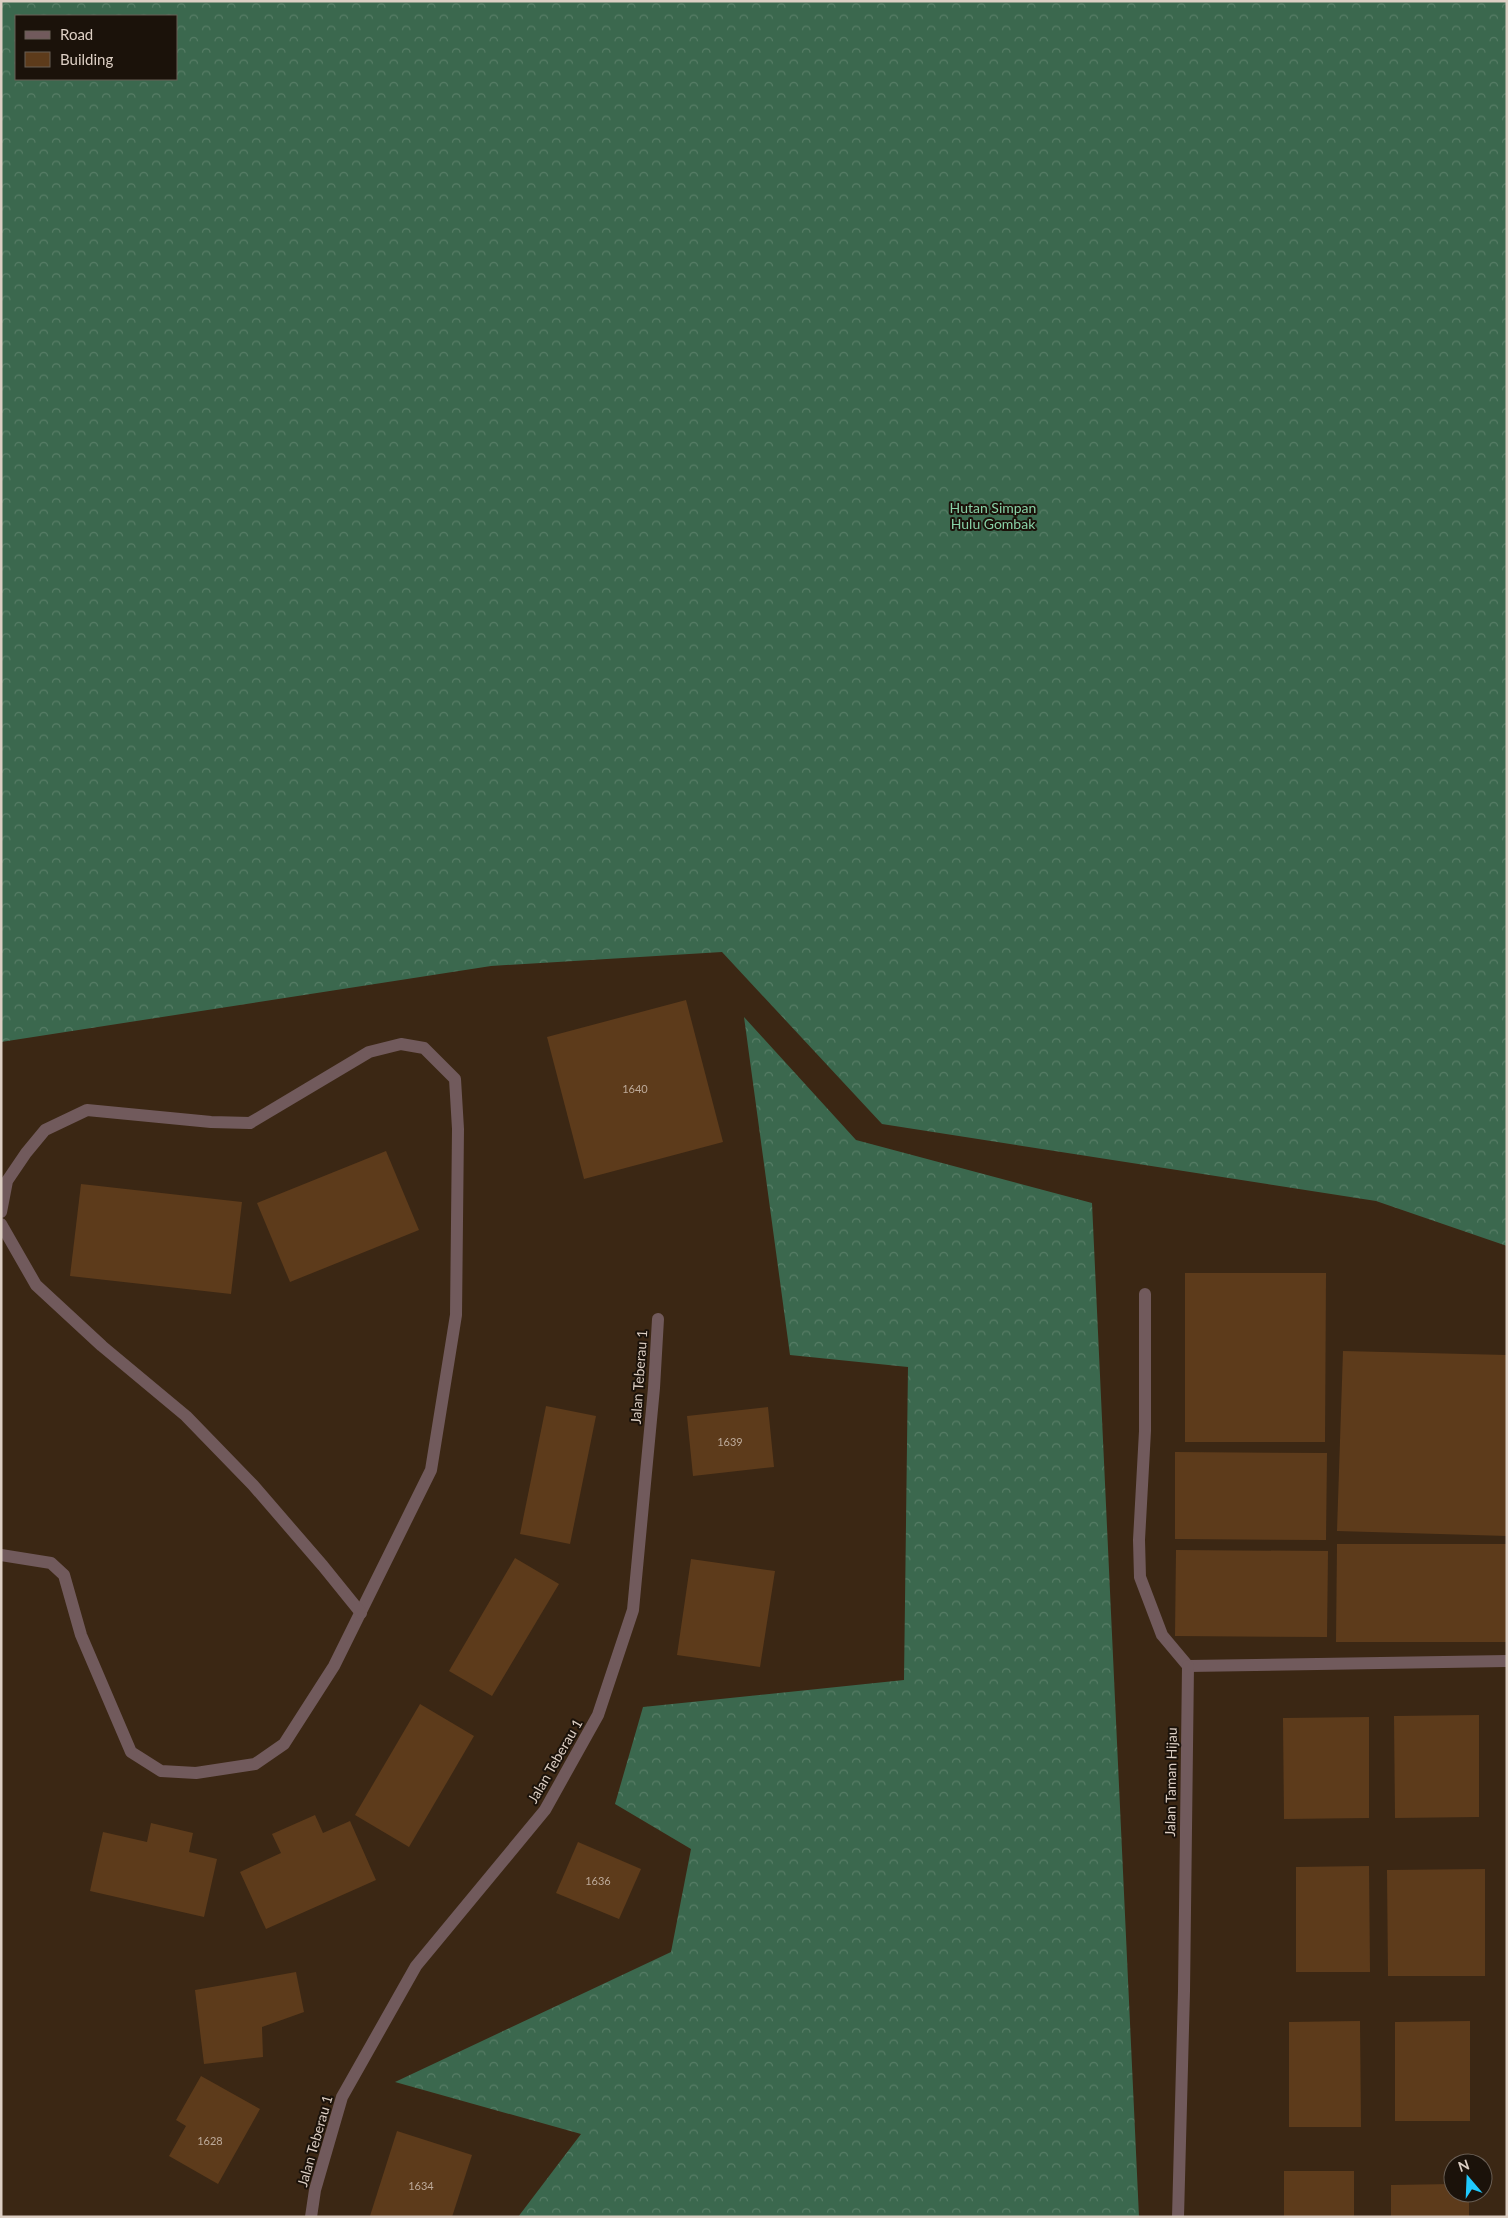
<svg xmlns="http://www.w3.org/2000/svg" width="1508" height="2218" font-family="Lato,sans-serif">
<defs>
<pattern id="forest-crowns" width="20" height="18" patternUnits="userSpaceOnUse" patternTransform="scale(1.25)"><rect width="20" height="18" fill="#3b684e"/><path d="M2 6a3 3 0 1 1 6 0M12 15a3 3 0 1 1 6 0" fill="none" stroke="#577d66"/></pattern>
</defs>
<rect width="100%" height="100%" fill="#3b2714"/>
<g fill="url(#forest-crowns)" fill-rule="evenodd">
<path d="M1 1H1507V1246L1376 1201 882 1124 722 952 491 966 1 1042ZM16 16H176V79H16Z"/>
<path d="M744 1017 856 1140 1092 1203 1139 2217H518L581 2134 395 2082 671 1952 691 1849 615 1804 643 1707 904 1680 908 1367 790 1355Z"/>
</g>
<g fill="#5d3b1b">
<path d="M686 1000 723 1142 584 1179 547 1037Z"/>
<path d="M386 1151 419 1230 290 1282 257 1203Z"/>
<path d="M81 1184 242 1202 231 1294 70 1276Z"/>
<path d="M1185 1273H1326L1325 1442H1185Z"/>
<path d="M1343 1351 1507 1355V1536L1337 1531Z"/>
<path d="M546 1406 596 1416 570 1544 520 1534Z"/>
<path d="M768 1407 774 1467 693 1476 687 1416Z"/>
<path d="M1175 1452 1327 1453 1326 1540 1175 1539Z"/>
<path d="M1337 1544H1507V1642H1336Z"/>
<path d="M1176 1550 1328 1551 1327 1637 1175 1636Z"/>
<path d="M515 1558 559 1584 492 1696 449 1671Z"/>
<path d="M691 1559 775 1571 760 1667 677 1655Z"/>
<path d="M420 1704 474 1736 409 1847 355 1815Z"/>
<path d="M1479 1715V1817L1395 1818 1394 1716Z"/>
<path d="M1369 1717V1818L1284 1819 1283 1718Z"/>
<path d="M315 1815 323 1833 350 1821 376 1880 266 1929 240 1872 281 1853 272 1834Z"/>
<path d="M151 1823 193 1833 189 1852 217 1859 204 1917 90 1891 103 1832 147 1842Z"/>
<path d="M578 1842 641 1869 619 1919 556 1893Z"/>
<path d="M1369 1866 1370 1972H1296V1867Z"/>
<path d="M1485 1869V1976H1388L1387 1870Z"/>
<path d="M296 1972 304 2012 262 2027 263 2057 204 2064 195 1990Z"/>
<path d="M1360 2021 1361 2127H1289V2022Z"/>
<path d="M1470 2021V2121H1395V2022Z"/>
<path d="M201 2076 260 2109 218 2184 169 2156 186 2126 176 2120Z"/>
<path d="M397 2131 472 2155 452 2217 370 2216Z"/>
<rect x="1284" y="2171" width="70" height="46"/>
<path d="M1453 2184V2193H1469V2217H1391V2185Z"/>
</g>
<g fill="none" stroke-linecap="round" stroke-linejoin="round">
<g stroke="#715a5c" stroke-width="12">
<path d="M1 1212 7 1181 26 1153 45 1130 87 1110 211 1122 250 1123 369 1052 401 1044 424 1048 455 1079 458 1129 456 1315 431 1470 334 1666 284 1744 255 1764 196 1773 161 1771 131 1752 81 1635 64 1575 51 1563 1 1555"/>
<path d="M1 1224 36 1285 102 1346 186 1416 253 1485 323 1566 361 1613"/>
<path d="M1145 1294V1431L1139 1540 1140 1577 1162 1635 1188 1666"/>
<path d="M1188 1666 1507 1661"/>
<path d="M311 2217 315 2190 342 2097 416 1966 545 1810 598 1715 633 1610 654 1388 658 1319"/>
<path d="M1178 2217 1184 1991 1188 1666"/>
</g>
</g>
<g text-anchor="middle" stroke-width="4" stroke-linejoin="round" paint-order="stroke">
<g font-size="11" fill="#bdaa9a">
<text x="635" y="1093">1640</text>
<text x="730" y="1446">1639</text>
<text x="598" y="1885">1636</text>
<text x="210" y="2145">1628</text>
<text x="421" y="2190">1634</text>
</g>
<g font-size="14" fill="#88d1a6" stroke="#1b120a">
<text x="993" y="513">Hutan Simpan<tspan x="993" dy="16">Hulu Gombak</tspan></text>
</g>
<g font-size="14" fill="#ddcfc4" stroke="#1b120a">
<text transform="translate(639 1377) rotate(-86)" y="5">Jalan Teberau 1</text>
<text transform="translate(555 1761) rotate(-60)" y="5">Jalan Teberau 1</text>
<text transform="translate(1171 1782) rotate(-89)" y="5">Jalan Taman Hijau</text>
<text transform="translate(315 2141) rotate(-74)" y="5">Jalan Teberau 1</text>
</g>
</g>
<rect width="1508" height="2218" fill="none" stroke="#ddcfc4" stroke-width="5"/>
<rect x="15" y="15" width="162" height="65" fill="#1b120a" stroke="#695e54"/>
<rect x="25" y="31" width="25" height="8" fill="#715a5c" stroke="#695e54"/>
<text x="60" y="40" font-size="15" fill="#ddcfc4">Road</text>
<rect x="25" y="52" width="25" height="15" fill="#5d3b1b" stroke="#695e54"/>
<text x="60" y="65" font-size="15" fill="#ddcfc4">Building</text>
<g transform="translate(1468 2178) rotate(341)"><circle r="24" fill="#1b120a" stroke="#695e54"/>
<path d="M0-4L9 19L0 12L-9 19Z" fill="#1fc9fd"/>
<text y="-8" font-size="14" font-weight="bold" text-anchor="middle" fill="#ddcfc4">N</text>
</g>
</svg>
